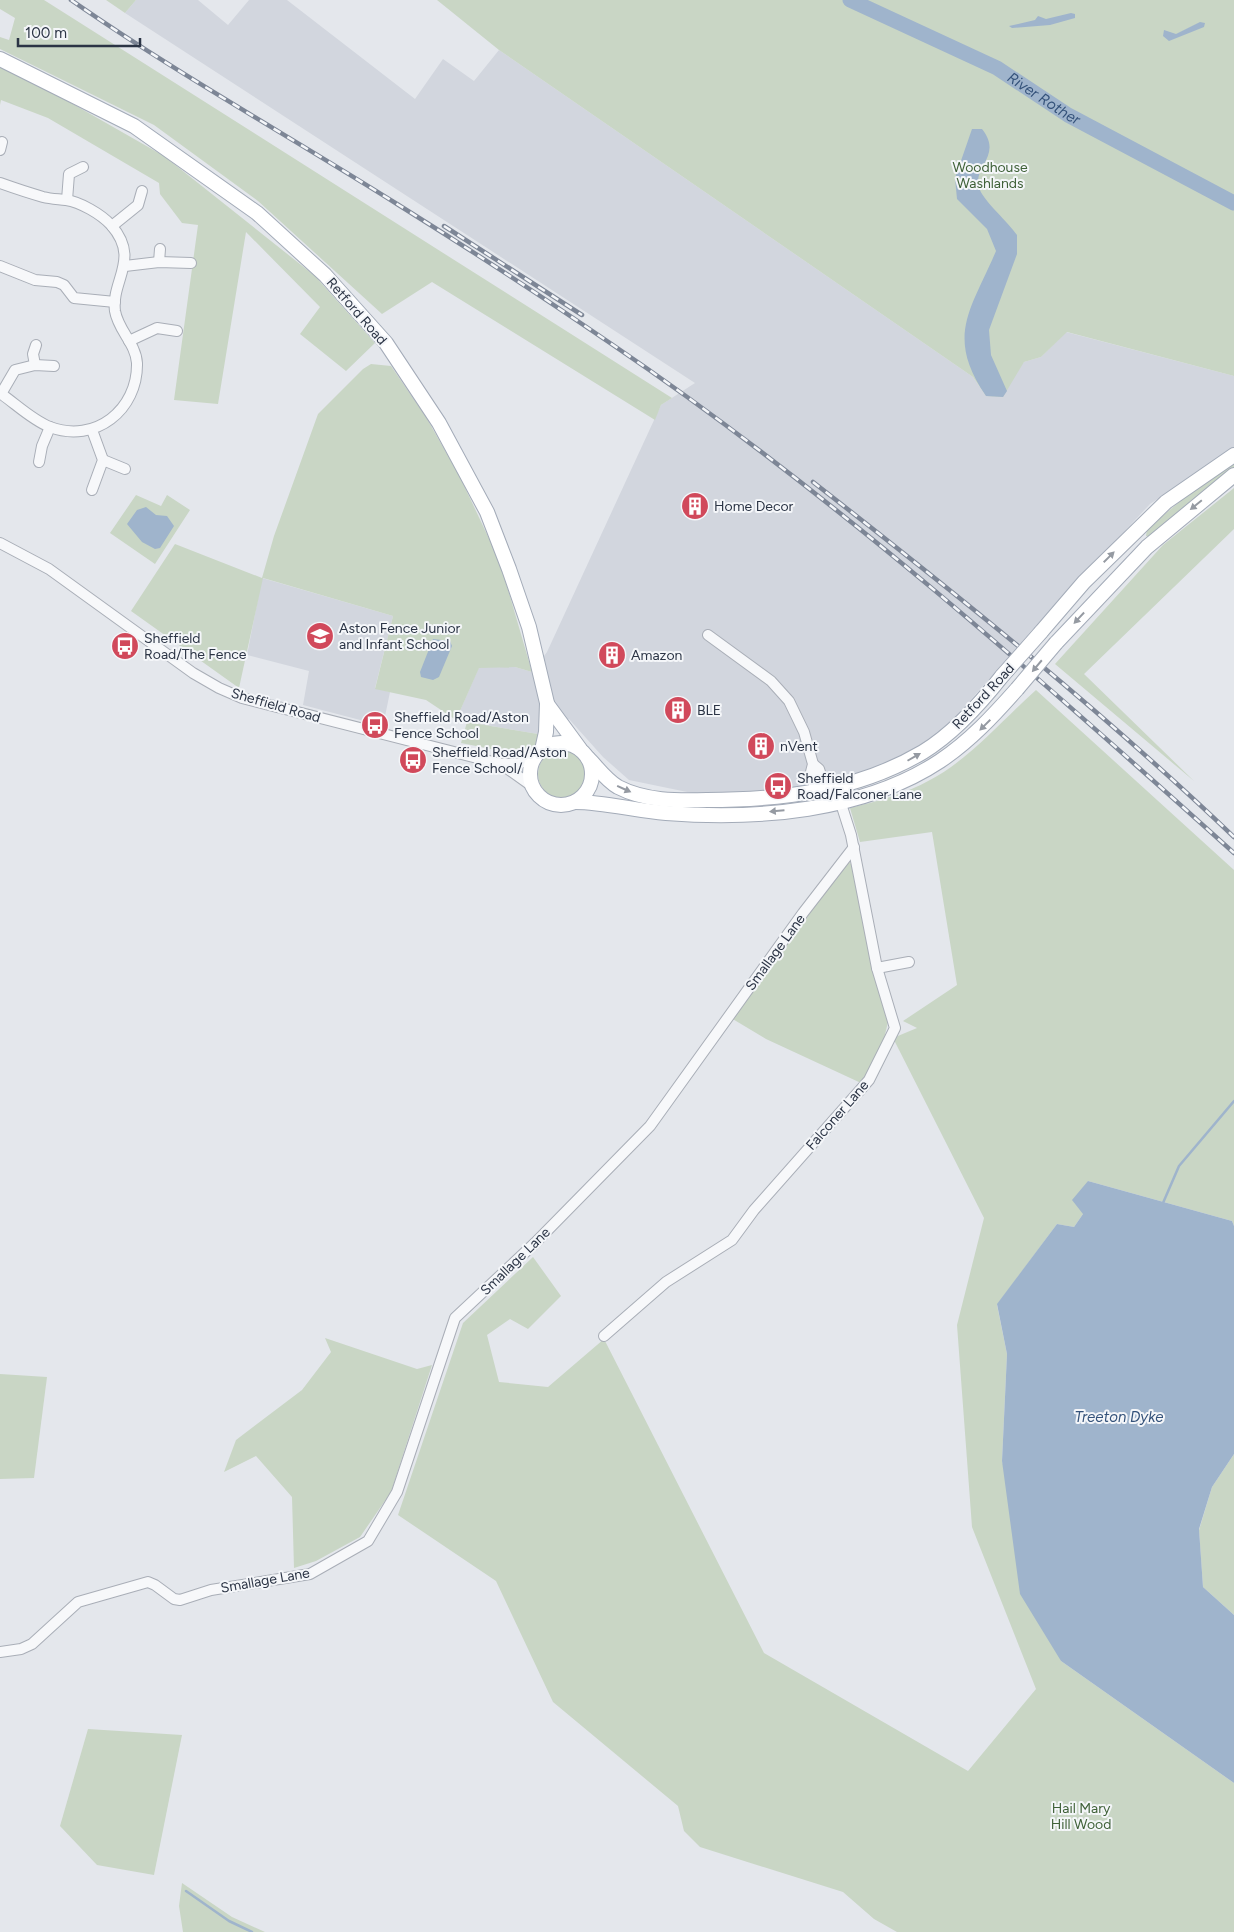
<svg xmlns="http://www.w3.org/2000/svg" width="1234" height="1932" font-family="Figtree,sans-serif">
<rect width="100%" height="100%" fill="#e4e7ec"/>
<g fill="#d2d6de">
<path d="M136 0H198L228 25 249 0H287L415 99 443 59 474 81 499 50 973 377 986 396 1024 362 1041 357 1066 332 1234 376V448L1150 504 1032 630 946 728 912 753 864 773 813 786 752 792 692 793 629 780 603 757 569 719 538 734 456 720 479 667H515L532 672 547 652 661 405 695 383 125 13Z"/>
<path d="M262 578 393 616 375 688 390 692 383 726 303 705 309 671 247 655Z"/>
</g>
<g fill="#c9d6c5">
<path d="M0 0H44L672 398 661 405 655 420 432 282 382 314 258 201 154 125 0 49V37L9 40 15 18 0 9Z"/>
<path d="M106 0H136L125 13Z"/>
<path d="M437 0H1234V376L1067 332 1041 357 1024 362 1003 397 986 396 973 377 499 50Z"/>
<path d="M0 65 8 67 164 156 315 276 375 343 346 371 300 334 320 307 246 232 218 404 174 400 198 225 182 223 160 194 159 183 48 118 1 100 0 105Z"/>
<path d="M371 364 391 366 426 417 460 477 500 562 532 672 515 667 479 668 456 720 426 700 375 689 393 616 263 578 239 688 131 611 175 544 262 578 274 536 318 414 363 369Z"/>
<path d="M1234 462V471L1149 537 1146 536 1147 529 1190 493Z"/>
<path d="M1234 488V529L1084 674 1194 781 1055 664 1163 545Z"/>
<path d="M136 495 161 506 167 495 190 510 155 564 110 533Z"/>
<path d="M1036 690 1234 870V1226L1232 1221 1088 1181 1083 1214 1074 1227 1057 1224 997 1305 1007 1354 1002 1461 1061 1661 1234 1783V1932H897L874 1919 843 1892 700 1847 684 1831 678 1806 553 1702 496 1581 398 1515 463 1323 533 1257 561 1296 528 1329 510 1319 487 1335 499 1382 548 1387 604 1339 764 1653 968 1771 1036 1689 972 1527 957 1325 984 1218 893 1038 917 1028 903 1021 957 985 932 832 860 842 850 808C878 801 905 794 930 780 970 759 1002 720 1036 690Z"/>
<path d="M467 722 538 734 535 748 522 755 461 743Z"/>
<circle cx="562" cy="774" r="24"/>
<path d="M848 861 852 865 872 970 888 1022 883 1043 861 1083 766 1039 731 1018Z"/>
<path d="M325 1338 417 1369 432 1365 391 1492 360 1537 316 1561 294 1568 292 1497 256 1456 224 1472 236 1440 302 1390 331 1352Z"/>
<path d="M0 1374 47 1377 34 1478 0 1479Z"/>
<path d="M1234 1454V1615L1203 1587 1199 1530 1212 1487Z"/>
<path d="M88 1729 182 1735 154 1875 97 1865 60 1826Z"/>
<path d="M182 1883 232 1917 265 1932H183L179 1906Z"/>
</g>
<g fill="#9fb4cc">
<path d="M1071 13 1075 14V18L1050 25 1012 28 1009 26 1035 20 1038 16 1046 19Z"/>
<path d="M1200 22 1205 23 1204 27 1169 41 1163 36 1164 30 1176 34Z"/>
<path d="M972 129H982C1004 157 970 167 980 190 984 201 1008 222 1017 235V254L989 330 991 355 1007 391 1003 397 986 396C945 336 971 310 996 251L987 229 957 199 955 178Z"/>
<path d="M146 507 156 515 167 516 174 526 160 548 155 549 142 542 127 524 137 510Z"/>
<path d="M433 639 450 641 452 646 439 677 433 680 421 677 420 672Z"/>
<path d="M1088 1181 1232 1221 1234 1226V1454L1212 1487 1199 1529 1203 1587 1234 1615V1783L1061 1661 1020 1594 1002 1461 1007 1354 997 1304 1057 1224 1074 1227 1083 1214 1072 1200Z"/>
</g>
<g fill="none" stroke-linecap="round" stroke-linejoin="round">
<g stroke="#9fb4cc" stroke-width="2.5">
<path d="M1163 1203 1179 1166 1234 1101"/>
<path d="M186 1891 229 1921 252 1932"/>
</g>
<path stroke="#9fb4cc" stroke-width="15" id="s1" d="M850 0 997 68 1068 115 1234 203"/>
<g stroke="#a9aeb7" stroke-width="12">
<g id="minor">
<path d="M0 150 2 142"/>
<path d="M0 183C14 188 29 193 43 197 51 199 58 199 66 200 80 202 101 214 111 225 141 259 111 280 115 311 118 330 136 344 137 363 138 410 95 444 50 427 32 420 16 404 0 393"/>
<path d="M67 200 69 174 83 167"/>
<path d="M112 226 138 205 142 191"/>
<path d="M159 262 160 249"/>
<path d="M0 266 35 280 57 282 64 285 74 298 115 302"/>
<path d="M125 266 159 262 191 263"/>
<path d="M129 341 157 328 177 331"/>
<path d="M35 365 33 354 36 345"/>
<path d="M1 394 15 370 35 365 54 366"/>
<path d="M92 430 103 460 92 490"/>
<path d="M103 460 125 469"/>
<path d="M39 462 42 446 50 427"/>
<path d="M0 543 49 569 193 673 219 688 242 698 501 764H517L535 758"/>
<path d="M708 635 771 681 789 701 804 732 813 764 811 772 816 792 825 804"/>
<path d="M501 764 532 786"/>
<path d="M813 764 819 769 827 794"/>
<path d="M877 968 909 962"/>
<path d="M604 1336 666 1282 732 1240 754 1210 869 1080 895 1028 877 968 851 835 836 788"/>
<path d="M0 1652 21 1649 32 1644 78 1602 148 1582 155 1585 174 1599 180 1600 211 1590 310 1574 368 1541 397 1492 455 1318 535 1243 650 1126 803 913 854 847"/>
</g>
</g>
<g stroke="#a3abb8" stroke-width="16">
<g id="major">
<path d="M0 59 134 126 257 213 325 275 386 343 439 423 487 512 509 569 529 627 547 703 546 732 542 750"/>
<path d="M1041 632 1084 582 1166 502 1234 455"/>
<path d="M1056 643 1147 547 1234 475"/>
<path d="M547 704 580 749"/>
<circle cx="561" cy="774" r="31"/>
<path d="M588 758C597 767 606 780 618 787 645 801 677 801 707 800 782 800 857 791 923 752 954 733 980 704 1002 676"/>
<path d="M575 802C605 802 636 811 666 813 756 820 863 812 940 761 970 741 994 715 1017 689"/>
</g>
</g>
<use href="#minor" stroke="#f7f8fa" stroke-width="10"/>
<use href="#major" stroke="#fff" stroke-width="14"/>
<g stroke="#7d8696" stroke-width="4.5">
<g id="rail">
<path d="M71 0C176 73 289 136 397 204 469 249 540 295 610 343 833 494 1034 673 1234 853"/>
<path d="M444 226 582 315"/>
<path d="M813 482C958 595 1101 710 1234 837"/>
</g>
</g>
<use href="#rail" stroke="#f4f6f9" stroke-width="2.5" stroke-dasharray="8" stroke-linecap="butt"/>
<g stroke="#a3abb8" stroke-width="16" stroke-linecap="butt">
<g id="major-bridge">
<path d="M1002 676 1041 632"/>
<path d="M1017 689 1056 643"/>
</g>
</g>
<use href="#major-bridge" stroke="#fff" stroke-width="14"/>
</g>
<defs><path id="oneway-solid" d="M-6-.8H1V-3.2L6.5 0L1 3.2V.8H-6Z" transform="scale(1.25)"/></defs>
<g fill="#959aa2">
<use href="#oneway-solid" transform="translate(1196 505) rotate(141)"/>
<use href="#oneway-solid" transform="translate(1109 557) rotate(-45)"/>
<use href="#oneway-solid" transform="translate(1079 618) rotate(133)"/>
<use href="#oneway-solid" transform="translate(1037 666) rotate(130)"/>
<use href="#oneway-solid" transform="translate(985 725) rotate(135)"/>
<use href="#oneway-solid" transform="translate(914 757) rotate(-30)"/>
<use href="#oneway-solid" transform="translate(624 789) rotate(24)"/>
<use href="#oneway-solid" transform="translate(777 811) rotate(175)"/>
</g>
<defs>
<g id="building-disc" transform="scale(1.4375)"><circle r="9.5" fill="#d1495b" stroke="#f4f6f9"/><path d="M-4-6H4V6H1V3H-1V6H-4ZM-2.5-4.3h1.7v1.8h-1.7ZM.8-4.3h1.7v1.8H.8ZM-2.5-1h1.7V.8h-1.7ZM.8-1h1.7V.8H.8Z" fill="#fff"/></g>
<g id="school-disc" transform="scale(1.4375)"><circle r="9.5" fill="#d1495b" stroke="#f4f6f9"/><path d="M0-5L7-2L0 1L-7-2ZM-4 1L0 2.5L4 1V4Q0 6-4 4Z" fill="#fff"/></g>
<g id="bus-disc" transform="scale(1.4375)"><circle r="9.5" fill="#d1495b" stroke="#f4f6f9"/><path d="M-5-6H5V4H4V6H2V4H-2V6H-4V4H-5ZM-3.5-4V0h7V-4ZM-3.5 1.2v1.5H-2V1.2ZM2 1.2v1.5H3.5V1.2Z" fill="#fff"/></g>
</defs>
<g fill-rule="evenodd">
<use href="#building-disc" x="695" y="506"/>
<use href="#school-disc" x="320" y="636"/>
<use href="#bus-disc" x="125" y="646"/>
<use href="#building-disc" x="612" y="655"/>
<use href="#building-disc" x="678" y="710"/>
<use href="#bus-disc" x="375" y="725"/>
<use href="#building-disc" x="761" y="746"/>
<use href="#bus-disc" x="413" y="760"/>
<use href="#bus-disc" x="778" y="786"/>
</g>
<g text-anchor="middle" stroke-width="4" stroke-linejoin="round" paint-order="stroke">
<g font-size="14" fill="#3f6138" stroke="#f4f6f9">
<text x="990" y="172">Woodhouse<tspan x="990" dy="16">Washlands</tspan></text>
<text x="1081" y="1813">Hail Mary<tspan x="1081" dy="16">Hill Wood</tspan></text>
</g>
<g font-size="14" fill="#2b3445" stroke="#f4f6f9">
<text transform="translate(357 311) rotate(49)" y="5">Retford Road</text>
<text transform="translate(983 696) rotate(-47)" y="5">Retford Road</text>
<text transform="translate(276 705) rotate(16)" y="5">Sheffield Road</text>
<text transform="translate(775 952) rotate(-54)" y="5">Smallage Lane</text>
<text transform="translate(837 1115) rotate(-49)" y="5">Falconer Lane</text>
<text transform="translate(515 1261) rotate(-44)" y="5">Smallage Lane</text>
<text transform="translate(265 1580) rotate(-10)" y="5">Smallage Lane</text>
</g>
<g font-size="14" fill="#2b3445" stroke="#f4f6f9" text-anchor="start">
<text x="714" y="511">Home Decor</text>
<text x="339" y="633">Aston Fence Junior<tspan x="339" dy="16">and Infant School</tspan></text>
<text x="144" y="643">Sheffield<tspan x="144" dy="16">Road/The Fence</tspan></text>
<text x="631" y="660">Amazon</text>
<text x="697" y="715">BLE</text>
<text x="394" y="722">Sheffield Road/Aston<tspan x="394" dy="16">Fence School</tspan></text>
<text x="780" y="751">nVent</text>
<text x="432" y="757">Sheffield Road/Aston<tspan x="432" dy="16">Fence School/</tspan></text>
<text x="797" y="783">Sheffield<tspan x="797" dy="16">Road/Falconer Lane</tspan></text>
</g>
<g font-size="15" font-style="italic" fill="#34527a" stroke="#f4f6f9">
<text dy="5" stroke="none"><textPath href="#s1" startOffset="218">River Rother</textPath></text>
<text x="1119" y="1422">Treeton Dyke</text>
</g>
</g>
<path d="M18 38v8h122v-8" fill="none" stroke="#2b3445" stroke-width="2.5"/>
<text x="25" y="38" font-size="15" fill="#2b3445" stroke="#f4f6f9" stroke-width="4" paint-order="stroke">100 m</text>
</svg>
